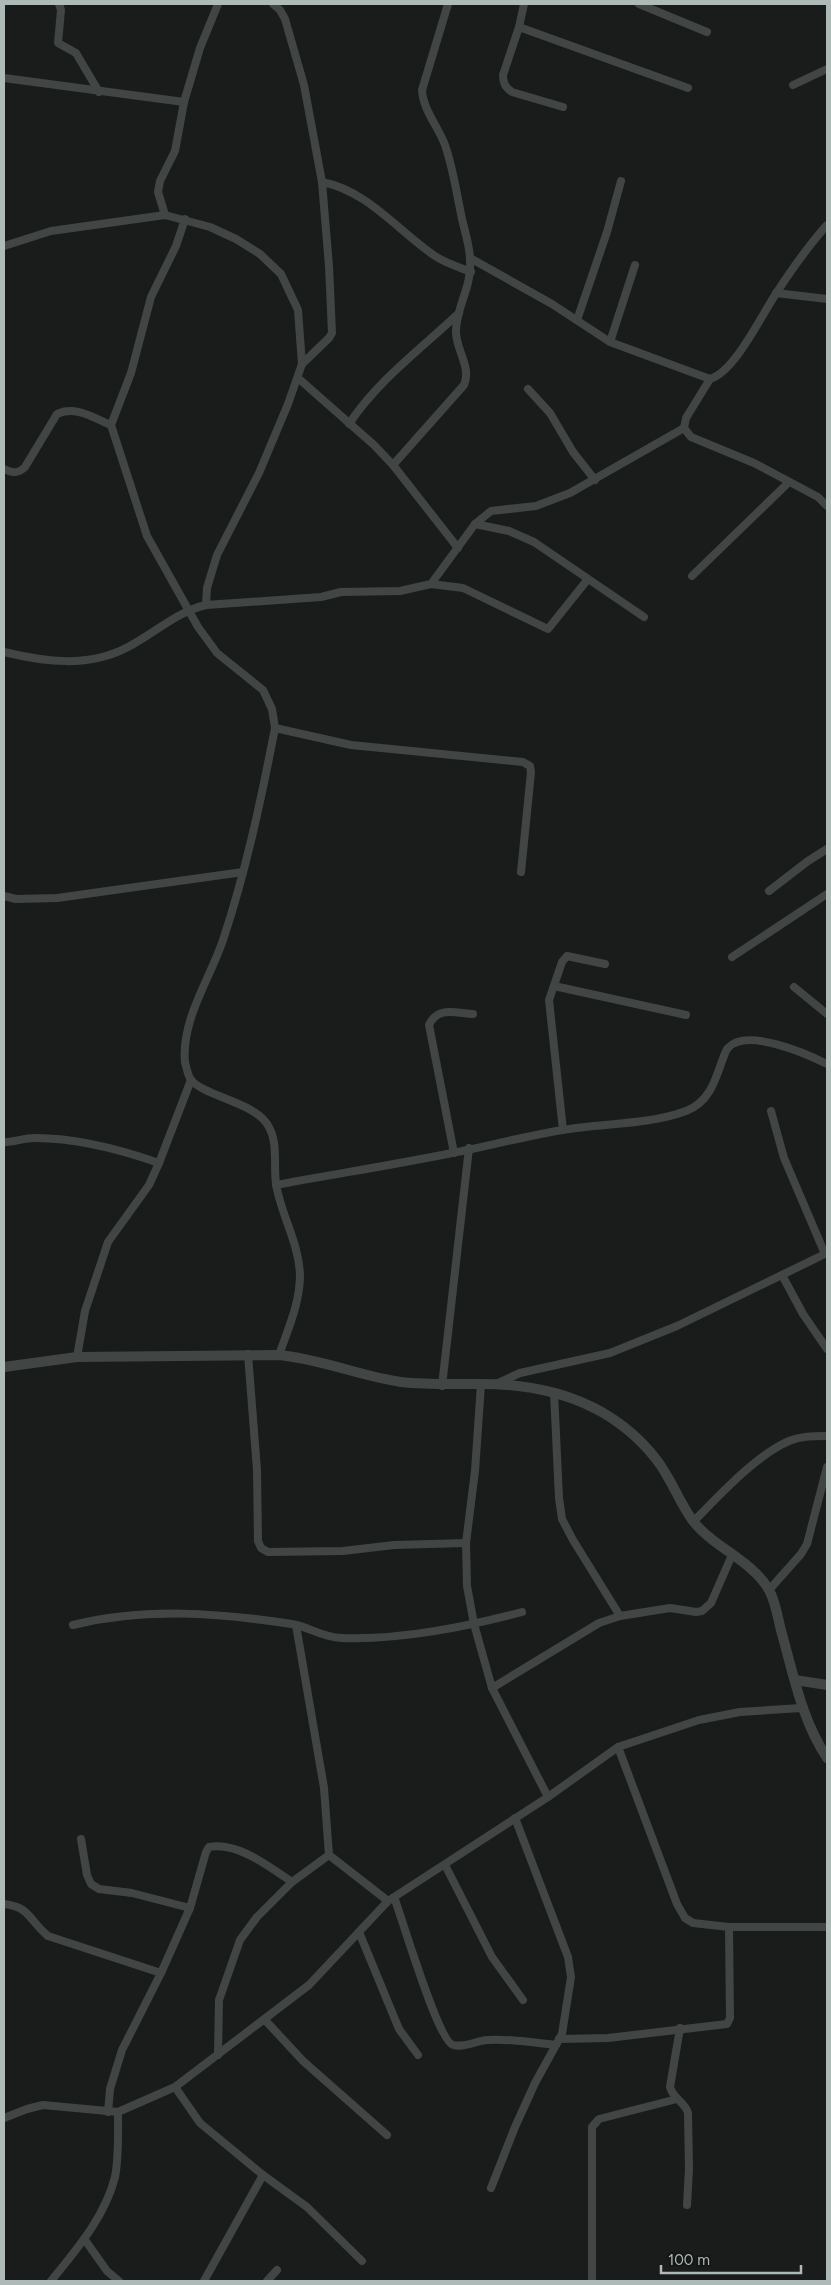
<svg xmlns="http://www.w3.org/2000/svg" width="831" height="2285" font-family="Figtree,sans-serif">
<rect width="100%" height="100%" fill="#1a1c1c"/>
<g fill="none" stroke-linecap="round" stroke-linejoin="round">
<g stroke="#414645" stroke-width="8">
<path d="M59 4 61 10 58 43 76 53 99 92"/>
<path d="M273 4 280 10 285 19 304 85 322 182 329 266 332 333 329 338 302 364"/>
<path d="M524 4 519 27 503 75C503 83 505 87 512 92L563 107"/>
<path d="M639 4 707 32"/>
<path d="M519 27 688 88"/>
<path d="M4 78 184 102"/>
<path d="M793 85 827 69"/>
<path d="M322 182C368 191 397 230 435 256 445 263 459 267 471 272"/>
<path d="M165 215 158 192 160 181 175 151 184 102 200 48 218 4"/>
<path d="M185 219 176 246 151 297 131 373 111 425 147 536 198 627 217 653 263 690 272 709 275 728C261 800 246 871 223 940 210 979 181 1020 185 1062 186 1066 188 1076 191 1080 204 1095 245 1101 263 1119 280 1136 273 1163 276 1184 281 1215 299 1243 300 1275 300 1303 288 1329 279 1355"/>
<path d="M4 246 51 231 165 215 210 227 236 239 260 254 281 274 298 310 302 364 288 404 259 473 217 555 207 588 206 605"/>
<path d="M470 258 552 304 610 342 710 379C735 372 762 314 777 292 792 269 809 245 827 225"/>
<path d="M776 293 827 299"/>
<path d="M577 320 607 232 621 181"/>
<path d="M610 342 635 265"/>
<path d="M298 378 374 445 393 465 458 548"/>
<path d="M710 379 686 418 684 428 691 437 754 463 818 497 827 506"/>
<path d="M528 389 550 413 573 452 595 480"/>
<path d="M349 424C377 381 422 348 459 313"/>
<path d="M393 465 464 385C472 367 455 349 456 330 457 305 472 287 470 260 470 247 465 232 462 219 457 195 453 168 445 145 438 126 423 110 422 90L448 4"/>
<path d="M4 469C12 473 18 474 25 467L57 414C75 405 94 418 111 425"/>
<path d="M475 524 509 531 534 542 644 617"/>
<path d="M692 576 788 483"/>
<path d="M431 584 463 588 548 629 588 579"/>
<path d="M4 652C45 662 89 668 128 647 155 633 176 612 206 605L321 597 341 592 400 591 431 584 475 524 491 511 536 506 570 493 684 428"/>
<path d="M275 728 351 745 523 762 530 766 531 772 521 872"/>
<path d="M769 891 808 861 827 849"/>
<path d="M4 896 16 899 57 898 243 872"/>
<path d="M732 957 827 894"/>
<path d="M554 986 686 1015"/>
<path d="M794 987 827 1014"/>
<path d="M771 1111 784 1158 825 1254"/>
<path d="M563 1130 549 1000 562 962 567 956 605 964"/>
<path d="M4 1142C14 1142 24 1138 35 1138 78 1138 119 1149 159 1163"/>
<path d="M454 1153 429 1025C438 1006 455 1013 473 1014"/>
<path d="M276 1185C335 1174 393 1165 452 1153 489 1146 525 1136 563 1130 602 1123 649 1125 686 1111 708 1103 715 1082 722 1061 724 1057 725 1051 728 1048 746 1027 807 1054 827 1064"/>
<path d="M782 1275 803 1314 827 1349"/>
<path d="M248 1354 257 1470 258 1541 261 1548 268 1552 343 1551 394 1545 466 1543"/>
<path d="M77 1357 85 1311 108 1242 149 1185 159 1163 191 1080"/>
<path d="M481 1384 475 1471 466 1543 467 1586 474 1624 492 1688 548 1797"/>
<path d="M496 1384 520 1373 610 1353 677 1326 827 1253"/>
<path d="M442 1386 469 1148"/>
<path d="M554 1392 559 1498 562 1519 573 1540 620 1616"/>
<path d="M694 1521C719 1496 756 1455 789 1441 801 1436 814 1436 827 1436"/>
<path d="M769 1590 801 1554 807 1544 827 1467"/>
<path d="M73 1625C145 1607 219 1613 292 1624 310 1627 320 1637 342 1638 402 1640 464 1627 522 1612"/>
<path d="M296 1625 324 1788 329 1855 388 1901"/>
<path d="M492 1688 599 1623 620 1616 670 1608 696 1612 702 1611 711 1603 732 1555"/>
<path d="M618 1747 677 1904 685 1918 693 1923 729 1927H827"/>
<path d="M81 1839 87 1875 91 1884 99 1889 132 1893 190 1908"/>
<path d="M445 1865 492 1957 523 2000"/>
<path d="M394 1897C402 1918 438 2041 453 2045 464 2048 476 2041 487 2040 509 2038 534 2043 556 2045"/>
<path d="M4 1904C31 1907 29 1921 48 1936L161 1973"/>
<path d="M359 1932 399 2029 418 2055"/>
<path d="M265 2020 303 2061 387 2135"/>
<path d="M680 2028 670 2087C673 2099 685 2102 688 2113L689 2169 687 2205"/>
<path d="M559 2039 608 2038 727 2024 730 2018 729 1927"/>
<path d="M218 2055 219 2000 240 1940 257 1917 292 1882 329 1855"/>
<path d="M175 2087 200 2123 263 2175 307 2207 362 2261"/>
<path d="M108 2112 110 2089 122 2050 161 1973 190 1908 206 1852 209 1847C239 1842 269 1867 292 1882"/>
<path d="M4 2118 27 2109 43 2105 118 2112 175 2087 309 1985 388 1901 548 1797 618 1747 699 1720 740 1712 801 1708"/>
<path d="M491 2188 515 2127 535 2083 562 2034 571 1977 568 1957 515 1818"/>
<path d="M85 2240 107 2271 119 2281"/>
<path d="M51 2281C76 2250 105 2217 115 2177 119 2156 118 2134 118 2112"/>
<path d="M204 2281 263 2175"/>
<path d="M267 2281 277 2270"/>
<path d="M592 2281V2127L599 2119 677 2099"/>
</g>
<g stroke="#414645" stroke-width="10">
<path d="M4 1367 77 1357 279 1355C321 1359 360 1376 401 1382 428 1385 454 1384 481 1384 550 1384 612 1403 656 1459 671 1478 679 1502 693 1521 714 1548 752 1560 769 1590 776 1602 778 1620 782 1634 794 1677 802 1720 827 1758"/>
<path d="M795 1680 827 1685"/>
</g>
</g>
<rect width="831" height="2285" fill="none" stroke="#aebab8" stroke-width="10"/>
<path d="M661 2265v8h140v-8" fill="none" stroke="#aebab8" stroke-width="2.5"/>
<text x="668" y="2265" font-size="15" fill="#aebab8" stroke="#151717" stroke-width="4" paint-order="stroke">100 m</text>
</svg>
